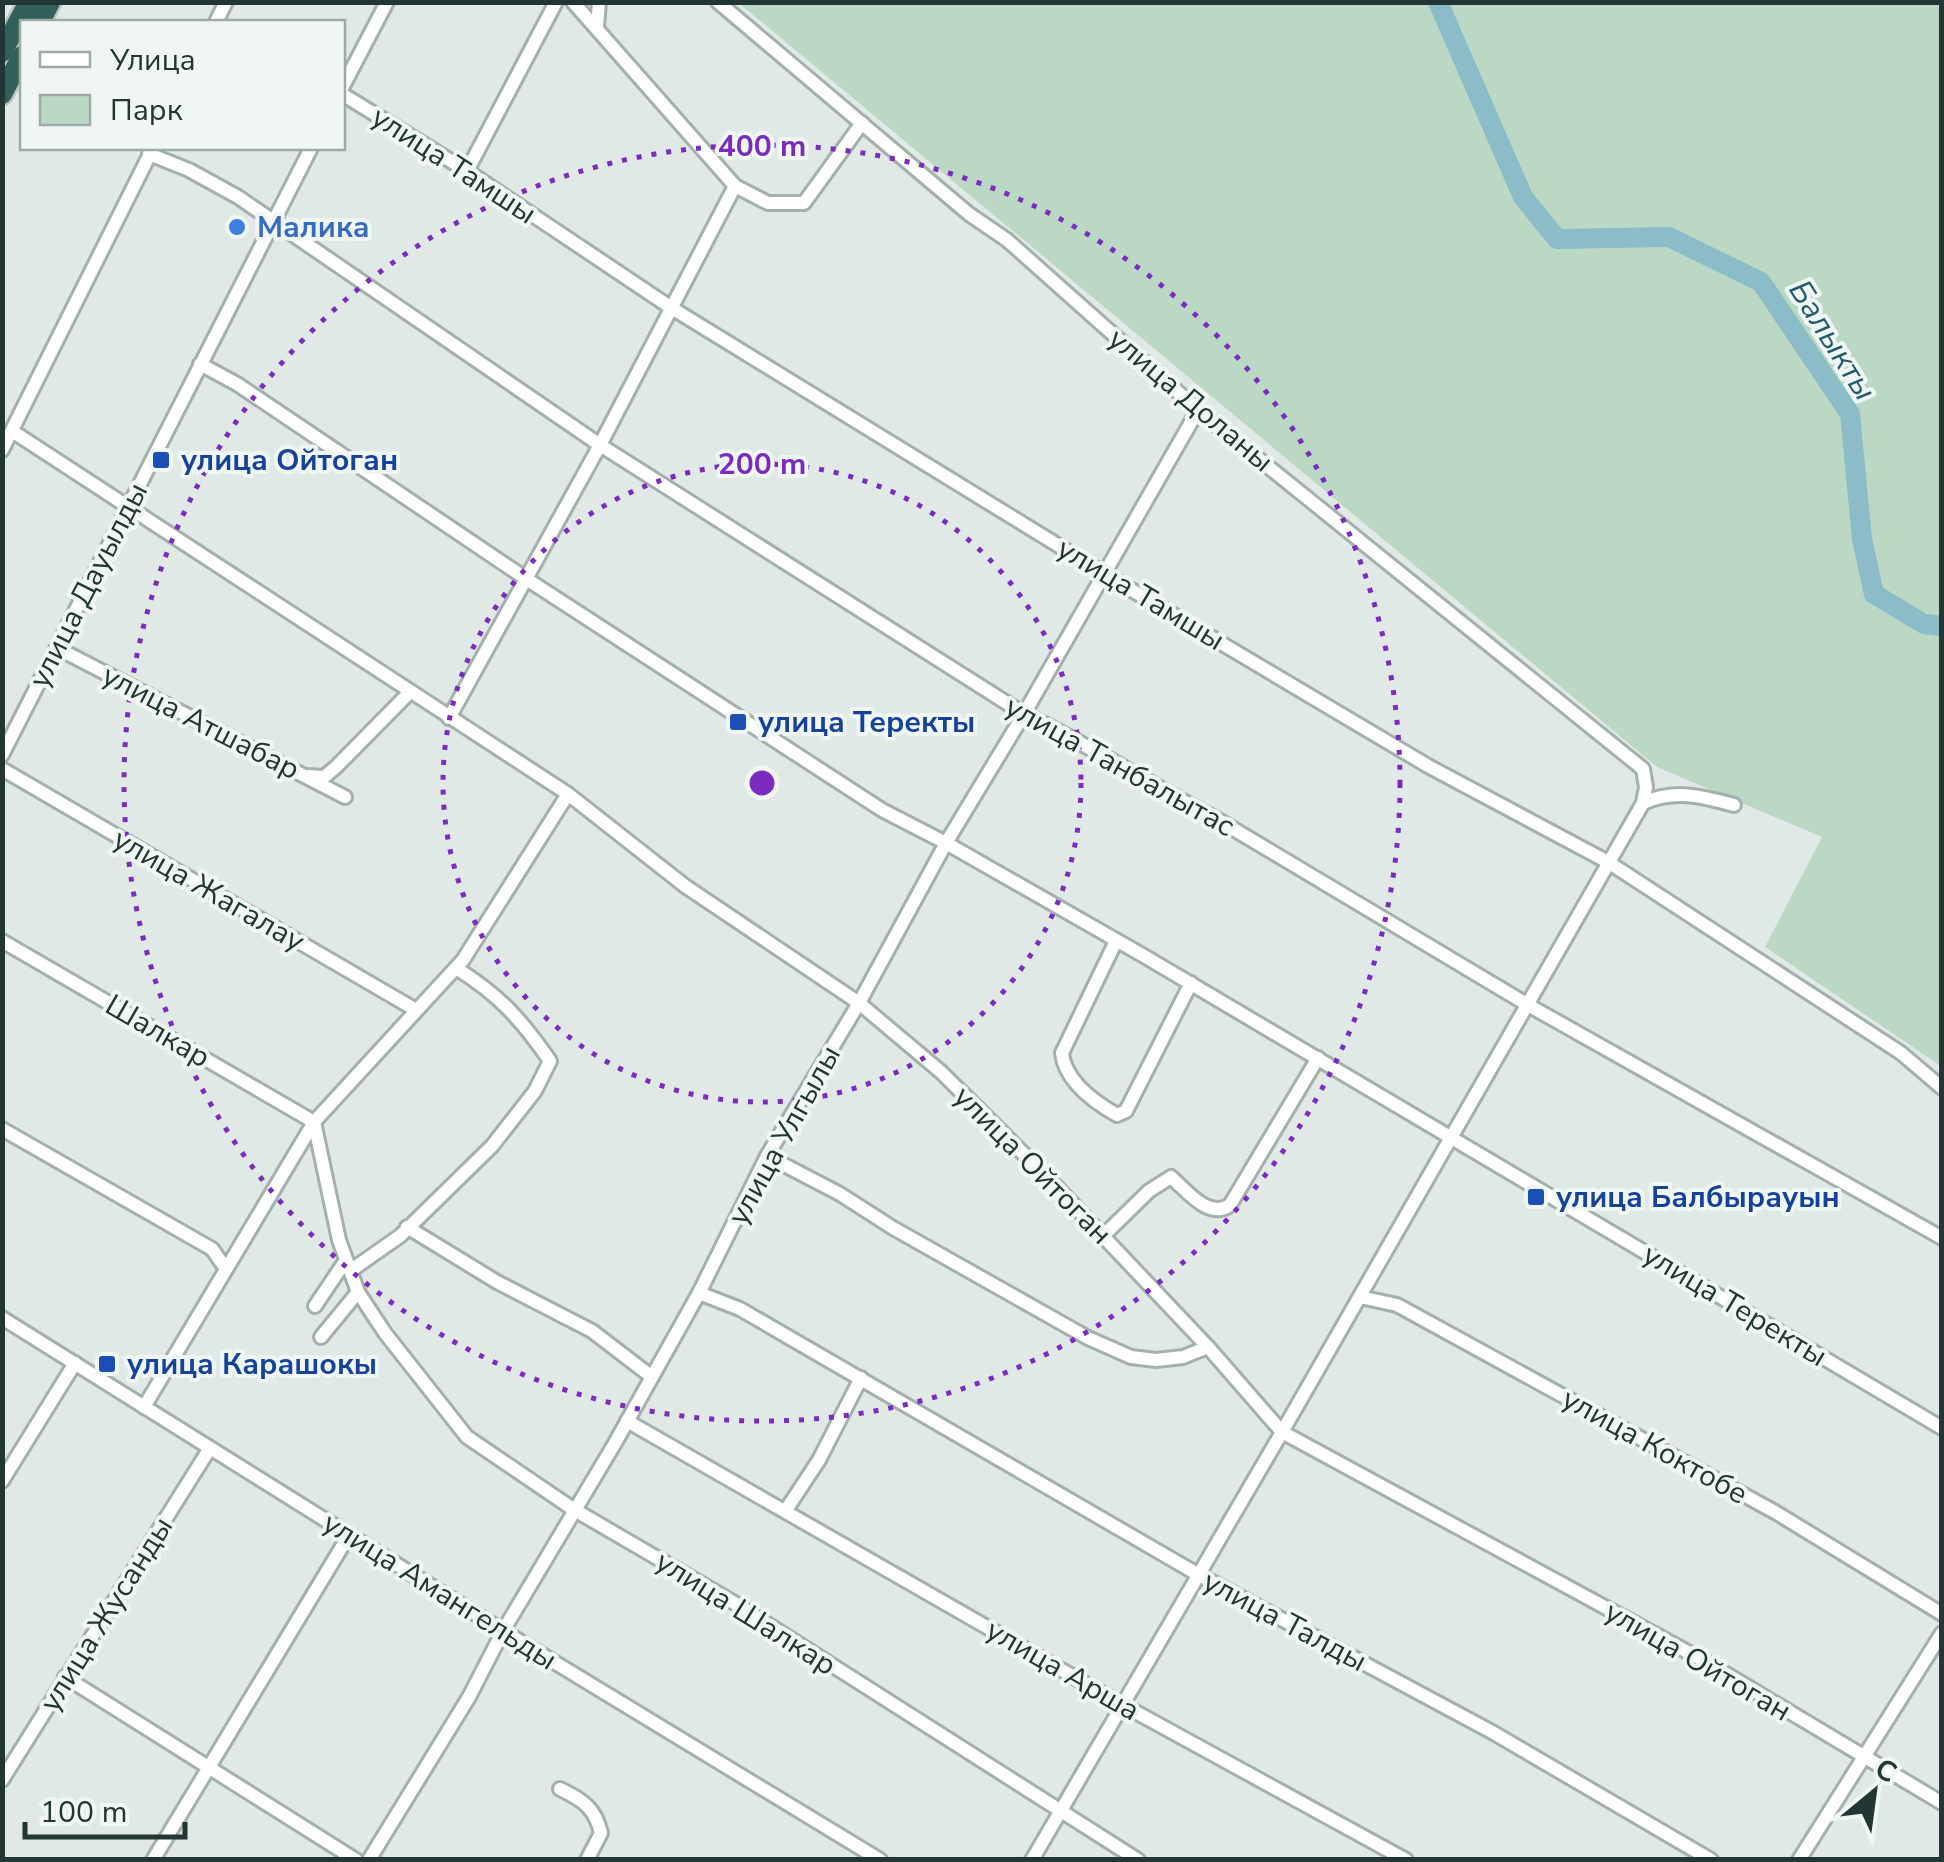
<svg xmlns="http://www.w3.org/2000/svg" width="1944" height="1862" font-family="'Nunito Sans',sans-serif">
<rect width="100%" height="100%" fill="#e0e9e5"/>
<path fill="#bad8c4" d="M739 3H1941V1066L1765 947 1822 837 1657 767Z"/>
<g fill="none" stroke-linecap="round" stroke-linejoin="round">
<path stroke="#8dbcc9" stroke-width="20" d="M1438 2 1523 197 1557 239 1669 237 1761 282 1850 414 1862 539 1874 594 1924 624 1942 626"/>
<g stroke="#a3b0ac" stroke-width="18">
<g id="minor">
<path d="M573 2 735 186"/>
<path d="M718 2 969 214 1007 240 1198 410 1643 769 1646 787 1643 803 1282 1432 1032 1860"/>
<path d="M216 22 226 2"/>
<path d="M597 27 599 2"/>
<path d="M342 88 387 2"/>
<path d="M342 94 467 171 670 307 1103 573 1428 766 1608 862 1901 1053 1942 1088"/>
<path d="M149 154 189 170 238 197 600 445 1024 714C1090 745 1150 785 1215 818L1528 1005 1942 1238"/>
<path d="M467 171 556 2"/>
<path d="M200 364 237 384 525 578 882 810 946 843 1144 956 1942 1428"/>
<path d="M12 431 568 794 685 886 859 1003 941 1072 1048 1178 1208 1347 1282 1432 1706 1662 1942 1803"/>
<path d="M2 450 152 150"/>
<path d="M57 648 345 797"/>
<path d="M449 718 600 445 735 186 768 203H804L862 123"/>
<path d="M2 755 311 148"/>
<path d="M2 769 416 1010"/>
<path d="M308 776 324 777 336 767 409 693"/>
<path d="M1643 803C1675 789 1701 796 1734 805"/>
<path d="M2 941 314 1122 339 1240 358 1292 385 1333 467 1437 573 1509 736 1604 1138 1860"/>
<path d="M1116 941 1062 1053C1065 1081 1094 1102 1117 1115L1126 1111 1191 983"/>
<path d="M2 1129 212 1249 226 1269"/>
<path d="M767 1156 840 1194 893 1228 1088 1338 1131 1357 1156 1360 1183 1357 1208 1347"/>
<path d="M407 1227 497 1282 592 1331 652 1377"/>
<path d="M1104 1235 1149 1191 1171 1177C1187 1191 1209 1220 1230 1205L1318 1058"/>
<path d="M350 1271 400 1236 492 1146 535 1091 550 1061C521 1019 499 995 456 968"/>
<path d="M699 1293 740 1309 1199 1575 1492 1732 1711 1860"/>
<path d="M1360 1297 1397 1305 1775 1512 1942 1614"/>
<path d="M315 1306 346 1260"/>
<path d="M2 1318 503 1631 880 1860"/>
<path d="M321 1337 358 1292"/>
<path d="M144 1407 314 1122 463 960 568 794"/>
<path d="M627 1421 1121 1704 1406 1860"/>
<path d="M2 1481 75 1363"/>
<path d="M786 1510 819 1460 861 1378"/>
<path d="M65 1677 356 1860"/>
<path d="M2 1780 210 1448"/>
<path d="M560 1789C583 1800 595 1808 601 1833L587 1860"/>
<path d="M153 1860 349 1535"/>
<path d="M369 1860 469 1697 503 1631 615 1443 699 1293 767 1156 859 1003 946 843 1024 714 1198 410"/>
<path d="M1799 1860 1942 1633"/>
</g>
</g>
<g stroke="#bdc3c2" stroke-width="25">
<g id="highway">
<path d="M40 22 50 2"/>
<path d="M2 52 29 2"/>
<path d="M2 94 22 56"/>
</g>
</g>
<use href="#minor" stroke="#fff" stroke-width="12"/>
<use href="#highway" stroke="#31605a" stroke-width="20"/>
</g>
<g fill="none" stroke="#7b2cbf" stroke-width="5" stroke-dasharray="5 10">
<circle cx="762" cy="783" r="319"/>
<circle cx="762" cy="783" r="638"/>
</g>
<circle fill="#3f7fe0" stroke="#eff6f3" stroke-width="4" cx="237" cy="227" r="10"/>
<g fill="#1a4fb4" stroke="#eff6f3" stroke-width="4">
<rect x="151" y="450" width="20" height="20" rx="5"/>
<rect x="728" y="712" width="20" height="20" rx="5"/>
<rect x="1526" y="1187" width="20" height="20" rx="5"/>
<rect x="97" y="1354" width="20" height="20" rx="5"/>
</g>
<g text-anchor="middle" stroke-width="8" stroke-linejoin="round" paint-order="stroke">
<g font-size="30" fill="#223733" stroke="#eff6f3">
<text transform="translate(454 165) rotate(33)" y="10">улица Тамшы</text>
<text transform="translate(1191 400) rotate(40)" y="10">улица Доланы</text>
<text transform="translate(88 585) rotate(-63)" y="10">улица Дауылды</text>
<text transform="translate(1141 594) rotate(31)" y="10">улица Тамшы</text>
<text transform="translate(201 722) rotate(27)" y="10">улица Атшабар</text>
<text transform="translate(1120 766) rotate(29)" y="10">улица Танбалытас</text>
<text transform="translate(209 890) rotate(30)" y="10">улица Жагалау</text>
<text transform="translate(158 1031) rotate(30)" y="10">Шалкар</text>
<text transform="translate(784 1135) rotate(-61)" y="10">улица Улгылы</text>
<text transform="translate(1033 1165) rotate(45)" y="10">улица Ойтоган</text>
<text transform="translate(1735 1305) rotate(31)" y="10">улица Теректы</text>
<text transform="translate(1655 1446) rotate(29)" y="10">улица Коктобе</text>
<text transform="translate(440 1591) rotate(32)" y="10">улица Амангельды</text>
<text transform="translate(746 1613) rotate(32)" y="10">улица Шалкар</text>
<text transform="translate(106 1614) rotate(-58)" y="10">улица Жусанды</text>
<text transform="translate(1285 1621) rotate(28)" y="10">улица Талды</text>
<text transform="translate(1698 1661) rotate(30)" y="10">улица Ойтоган</text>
<text transform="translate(1063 1670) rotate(30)" y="10">улица Арша</text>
</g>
<g font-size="30" font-weight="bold" fill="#366cbe" stroke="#eff6f3" text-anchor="start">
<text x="257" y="237">Малика</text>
</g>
<g font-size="30" font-weight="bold" fill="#164399" stroke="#eff6f3" text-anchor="start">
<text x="181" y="470">улица Ойтоган</text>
<text x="758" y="732">улица Теректы</text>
<text x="1556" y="1207">улица Балбырауын</text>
<text x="127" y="1374">улица Карашокы</text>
</g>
<g font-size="32" font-style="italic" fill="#235b6c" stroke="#eff6f3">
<text transform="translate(1833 340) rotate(58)" y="11">Балыкты</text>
</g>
</g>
<circle cx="762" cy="783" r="15" fill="#7b2cbf" stroke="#eff6f3" stroke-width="5"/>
<g font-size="30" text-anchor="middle" font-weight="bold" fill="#7b2cbf" stroke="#eff6f3" stroke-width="8" stroke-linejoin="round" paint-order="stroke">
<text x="762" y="156">400 m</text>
<text x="762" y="474">200 m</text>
</g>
<rect width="1944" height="1862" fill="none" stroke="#223733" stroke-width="10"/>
<rect x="20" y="20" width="325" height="130" fill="#eff6f3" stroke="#9daaa6" stroke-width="2.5"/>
<rect x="40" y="52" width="50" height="15" fill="#ffffff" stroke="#9daaa6" stroke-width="2.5"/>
<text x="110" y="70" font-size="30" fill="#223733">Улица</text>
<rect x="40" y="95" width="50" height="30" fill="#bad8c4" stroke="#9daaa6" stroke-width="2.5"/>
<text x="110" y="120" font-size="30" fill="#223733">Парк</text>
<g transform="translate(1874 1792) rotate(29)" stroke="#eff6f3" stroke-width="8" paint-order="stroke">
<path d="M0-8L18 38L0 25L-18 38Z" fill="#223733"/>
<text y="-15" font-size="28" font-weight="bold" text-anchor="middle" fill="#223733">С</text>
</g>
<path d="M25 1822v15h160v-15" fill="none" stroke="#223733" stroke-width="5"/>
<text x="40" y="1822" font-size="30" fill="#223733" stroke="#eff6f3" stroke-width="8" paint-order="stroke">100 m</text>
</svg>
